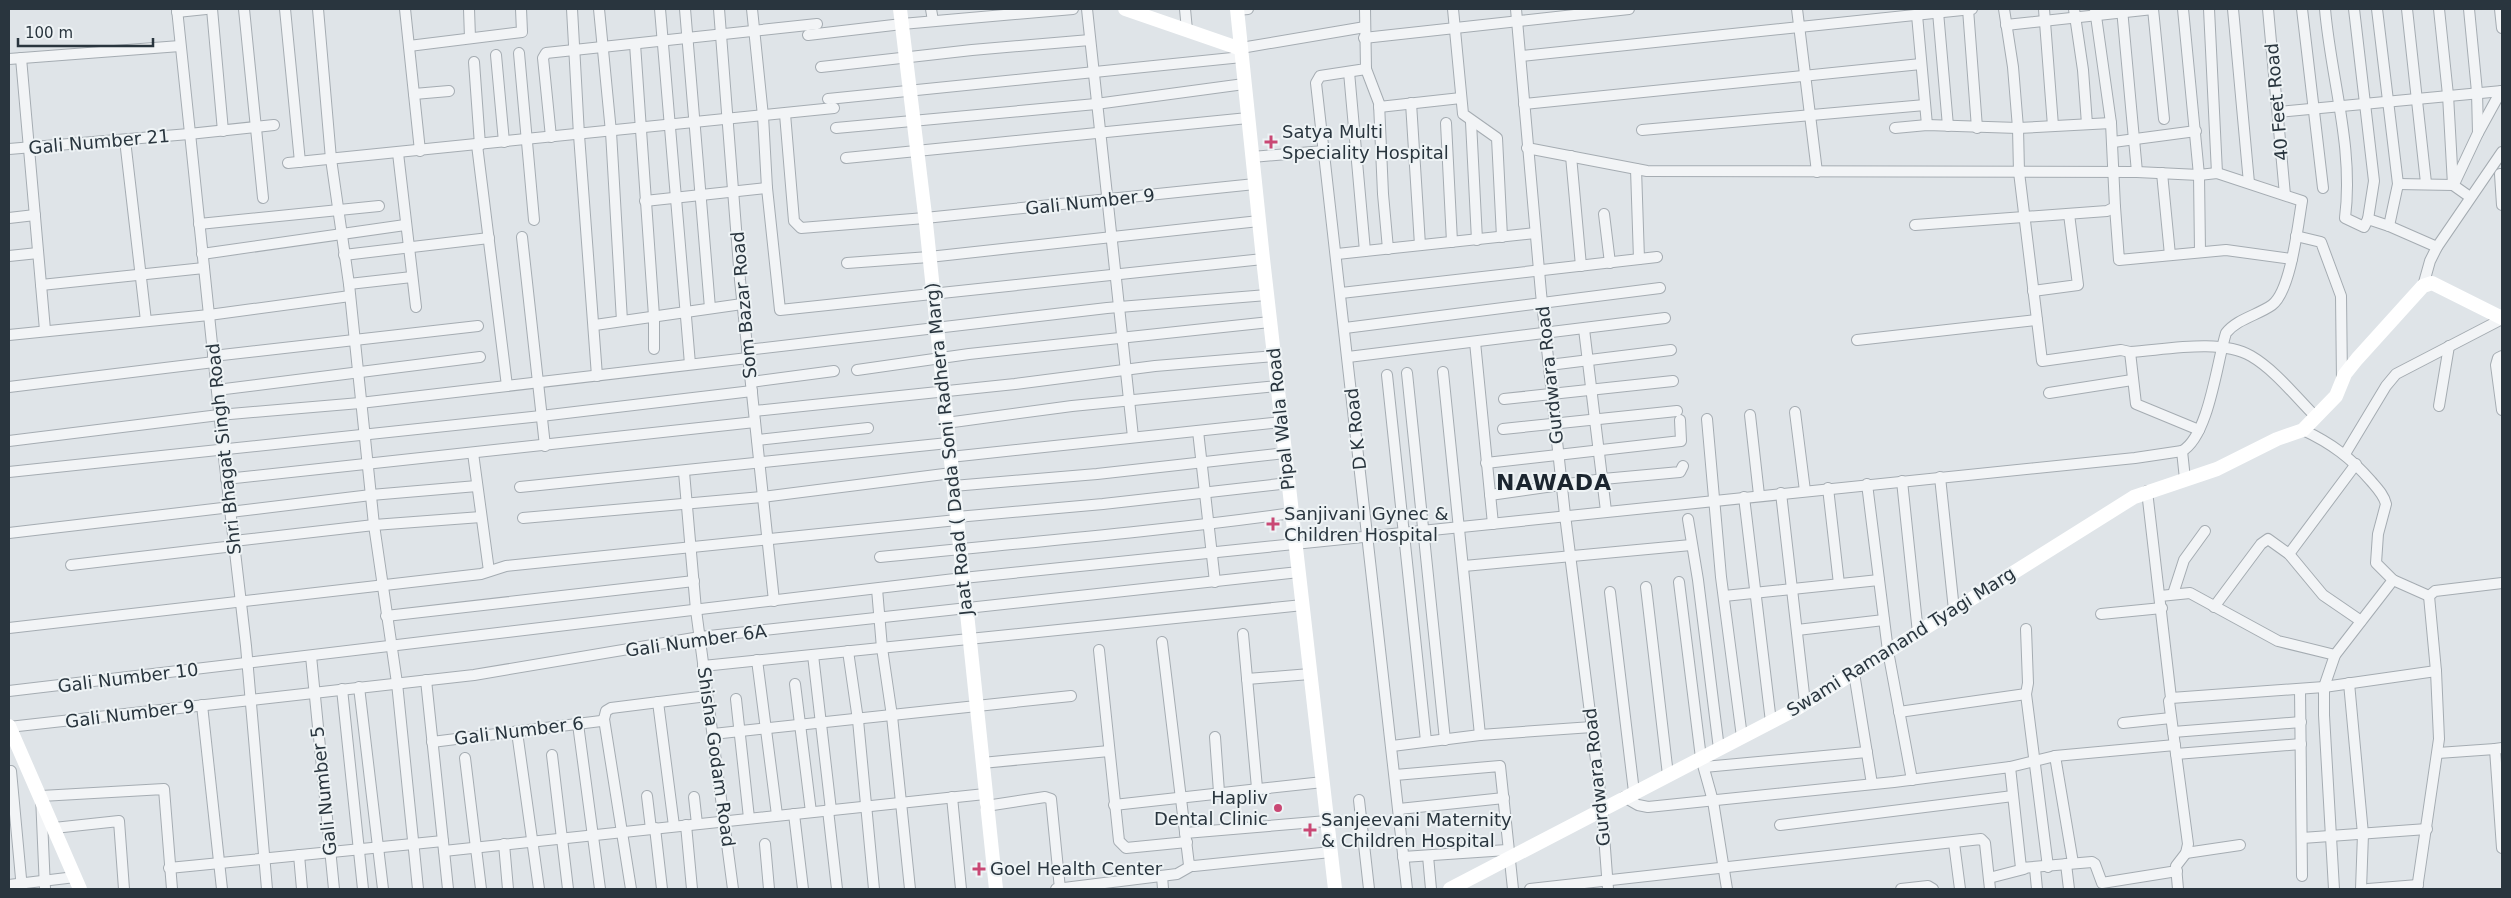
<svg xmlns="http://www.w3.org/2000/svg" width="2511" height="898" font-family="'DejaVu Sans',sans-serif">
<rect width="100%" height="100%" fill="#dfe4e8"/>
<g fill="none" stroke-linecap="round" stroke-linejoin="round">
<g stroke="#a5acb2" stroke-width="12">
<g id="street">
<path d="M177 9 223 449 246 646 267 889"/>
<path d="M212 9 223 131"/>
<path d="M244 9 263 198"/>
<path d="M285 9 300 162"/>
<path d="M318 9 331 159 349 284 374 525 397 683 418 889"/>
<path d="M405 9 420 151"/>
<path d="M469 9 470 38"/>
<path d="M572 9 579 135 597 376"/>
<path d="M599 9 611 132 622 321"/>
<path d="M660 9 690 364"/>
<path d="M685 9 710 308"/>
<path d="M719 9 740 280 774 601"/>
<path d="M752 9 763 116 767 188 780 310 1263 259"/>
<path d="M931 9 933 21"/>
<path d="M1087 9 1133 437"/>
<path d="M1185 9 1187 30"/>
<path d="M1365 9 1366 69 1320 76 1316 83 1407 889"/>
<path d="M1453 9 1463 114 1497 138 1502 237"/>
<path d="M1516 9 1541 293 1565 515 1602 808 1608 889"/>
<path d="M1797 9 1817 172"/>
<path d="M1968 9 1977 128"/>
<path d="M2004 9 2013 67 2018 128 2019 172 2042 361 2121 350 2130 352C2164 350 2220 338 2251 356 2275 370 2295 396 2315 416"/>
<path d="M2044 9 2053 126"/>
<path d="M2074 9 2083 70 2087 124"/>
<path d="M2122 9 2137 172"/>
<path d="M2153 9 2164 119"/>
<path d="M2183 9 2199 175 2200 252"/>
<path d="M2209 9 2217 173"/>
<path d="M2233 9 2249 183"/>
<path d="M2268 9 2285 195"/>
<path d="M2302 9 2323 188"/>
<path d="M2325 9C2331 79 2354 147 2345 218L2364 227 2368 219 2389 226 2437 247"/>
<path d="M2354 9 2374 181 2368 219"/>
<path d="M2377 9 2398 184 2389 226"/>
<path d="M2407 9 2426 183"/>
<path d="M2439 9 2448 95 2453 185"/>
<path d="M2469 9 2477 92 2478 133"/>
<path d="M2500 9 2502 28"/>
<path d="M1237 10 1248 9"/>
<path d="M177 12 206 9"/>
<path d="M1938 12 1948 126"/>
<path d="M1917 15 1927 125"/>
<path d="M2006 25 2153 9"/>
<path d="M808 35 902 24 1073 9"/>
<path d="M1364 38 1629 9"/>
<path d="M635 44 654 316V349"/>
<path d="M409 46 522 32 521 9"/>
<path d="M1241 48 1365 27"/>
<path d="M519 53 534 220"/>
<path d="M496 55 504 142"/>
<path d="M1521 56 1972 9"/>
<path d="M21 58 45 330"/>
<path d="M9 59 180 46"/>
<path d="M474 62 480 145"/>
<path d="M821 67 972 50 1090 40"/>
<path d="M1366 69 1379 103 1383 194 1388 249"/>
<path d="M1349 72 1365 251"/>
<path d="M414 94 449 91"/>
<path d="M828 99 1242 57"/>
<path d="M1411 103 1420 245"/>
<path d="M1524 104 1921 64"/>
<path d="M1379 107 1461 98"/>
<path d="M2278 112 2502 91"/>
<path d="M785 114 794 221 801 228 925 218 1255 184"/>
<path d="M1471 122 1477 240"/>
<path d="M1446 123 1452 242"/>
<path d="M836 128 1096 104 1244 84"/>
<path d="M1895 128 1927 125 2018 128 2111 123"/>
<path d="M1642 130 1925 105"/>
<path d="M551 137 543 58 546 53 817 24"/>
<path d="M125 140 146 321"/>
<path d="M2113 142 2196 131"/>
<path d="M477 145 507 386"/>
<path d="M9 149 189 134 274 125"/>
<path d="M398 153 416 307"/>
<path d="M1571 156 1581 266"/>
<path d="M1252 157 1324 151"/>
<path d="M846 158 1248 118"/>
<path d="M288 163 834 108"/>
<path d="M1636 169 1639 259"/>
<path d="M2162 173 2170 255"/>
<path d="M2500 174 2502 205"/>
<path d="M2398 184 2453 185 2470 197"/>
<path d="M2454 184 2478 133 2501 91"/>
<path d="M645 201 767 188"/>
<path d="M2115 207 2119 260 2226 250 2292 259"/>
<path d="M1604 214 1610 263"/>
<path d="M9 218 35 215"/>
<path d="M199 224 379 206"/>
<path d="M1915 225 2107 211 2115 207 2111 123 2095 9"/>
<path d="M2296 236 2321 242 2341 296 2342 381"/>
<path d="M522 237 545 446"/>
<path d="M202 254 405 225"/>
<path d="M1337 254 1535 233"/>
<path d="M344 255 489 238"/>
<path d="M9 256 38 253"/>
<path d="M847 263 929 257 1259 221"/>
<path d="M349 284 412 277"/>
<path d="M41 285 204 268"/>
<path d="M2423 286 2430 261 2437 247 2502 152"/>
<path d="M2033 291 2078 285 2069 214"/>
<path d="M1341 293 1657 257"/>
<path d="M595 325 742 304"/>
<path d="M1345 328 1660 288"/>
<path d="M1584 329 1606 511"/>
<path d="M9 335 209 315 350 296"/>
<path d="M1857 340 2037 320"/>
<path d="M1475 342 1493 524"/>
<path d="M747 350 1107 308 1267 295"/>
<path d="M2130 352 2136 404 2199 430"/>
<path d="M213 356 478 326"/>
<path d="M2502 356 2498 358 2496 365 2502 410"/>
<path d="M1348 357 1665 318"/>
<path d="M1549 365 1671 350"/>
<path d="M857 370 969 354 1270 322"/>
<path d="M1443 372 1480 735"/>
<path d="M1407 373 1445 740"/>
<path d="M1387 375 1426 741"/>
<path d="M751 382 834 371"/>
<path d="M9 387 214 362"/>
<path d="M217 390 480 357"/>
<path d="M2049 393 2132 380"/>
<path d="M1504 399 1673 381"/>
<path d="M2439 406 2449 346"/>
<path d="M754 411 1015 384 1155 366 1274 356"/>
<path d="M1795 412 1805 491"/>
<path d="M1750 415 1759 495"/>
<path d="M1707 419 1721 577 1742 737"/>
<path d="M946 423 1072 406 1278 386"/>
<path d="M1503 429 1677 411"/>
<path d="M2303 430C2331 443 2351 458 2371 481 2377 488 2384 495 2386 504L2378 534 2376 563 2393 580 2429 596"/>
<path d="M1198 431 1215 582"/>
<path d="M757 440 868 428"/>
<path d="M9 441 219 415 360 403 748 358"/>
<path d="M2182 451 2185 479"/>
<path d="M473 453 489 571"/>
<path d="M2345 454 2386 386 2396 374 2502 319"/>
<path d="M950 457 1282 422"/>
<path d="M1486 463 1681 441 1680 420"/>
<path d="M9 472 541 416 752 391"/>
<path d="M684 472 696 610 733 889"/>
<path d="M1940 477 1954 610"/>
<path d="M226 479 755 422"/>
<path d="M1902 481 1918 633"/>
<path d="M1867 484 1888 651 1912 780"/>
<path d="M953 486 1097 474 1285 453"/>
<path d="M520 487 948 443"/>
<path d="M1828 488 1839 584"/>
<path d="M2147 491 2171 698 2169 701 2188 844 2186 853 2176 866 2178 889"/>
<path d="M1781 493 1805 703"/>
<path d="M1490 495 1603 479 1680 472 1683 466"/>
<path d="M1744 497 1771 722"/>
<path d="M230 512 371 495 477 486"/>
<path d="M957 517 1103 504 1289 483"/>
<path d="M523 518 762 497 952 473"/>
<path d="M1688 519 1698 580 1719 749"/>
<path d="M9 533 231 507"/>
<path d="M234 541 374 525 481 517"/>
<path d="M2289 554 2356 464"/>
<path d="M880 557C1018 543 1155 532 1292 513"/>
<path d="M71 565 234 546"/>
<path d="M1464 566 1691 545"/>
<path d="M1679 582 1701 758 1713 801 1727 889"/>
<path d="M1646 587 1668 775"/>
<path d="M877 589 882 648 892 716 910 889"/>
<path d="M1610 592 1634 792"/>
<path d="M2173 594 2184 560 2205 531"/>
<path d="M1724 596 1879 580"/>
<path d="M2160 596 2190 593 2278 641 2335 655"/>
<path d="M2429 596 2435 591 2502 583"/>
<path d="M2214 607 2261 544 2268 539 2289 554 2323 595 2361 621"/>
<path d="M2101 614 2162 608"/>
<path d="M386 616 694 581"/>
<path d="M9 628 481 574 506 566 957 520"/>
<path d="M1797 630 1884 620"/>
<path d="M1243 634 1257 788"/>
<path d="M1162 642 1189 865 1194 866 1331 852"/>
<path d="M1099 650 1119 841 1126 848 1187 842"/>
<path d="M848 651 858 720 874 889"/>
<path d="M813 655 831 810"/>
<path d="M311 656 334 889"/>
<path d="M757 660 777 815"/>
<path d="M703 666 1303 605"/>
<path d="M1854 673 1872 784"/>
<path d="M1247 679 1310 674"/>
<path d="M426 680 448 889"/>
<path d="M2349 683 2363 834 2361 889"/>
<path d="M795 684 811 812"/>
<path d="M359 687 383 889"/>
<path d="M342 689 363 889"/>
<path d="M2300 689 2302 876"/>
<path d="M9 691 963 578 2135 458 2182 451C2209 436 2217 361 2226 333 2237 319 2258 315 2272 305 2291 291 2298 224 2302 201L2217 173 2199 175 2137 172 1647 171 1527 148"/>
<path d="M2026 694 2028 683 2026 629"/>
<path d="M2171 698 2324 687 2436 671"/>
<path d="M736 699 749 818"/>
<path d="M658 702 674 826"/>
<path d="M202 705 222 889"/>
<path d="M1899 712 2026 694 2048 867"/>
<path d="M2123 723 2171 718"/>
<path d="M578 724 600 889"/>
<path d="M9 727 474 675 700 637 1299 572"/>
<path d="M517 732 539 889"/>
<path d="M2173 732 2301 722"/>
<path d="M713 734 1071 696"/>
<path d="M1215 737 1219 792"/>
<path d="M432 742 601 721 604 719"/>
<path d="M1392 746 1480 735 1592 727"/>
<path d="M2502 748 2495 749 2502 848"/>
<path d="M2438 753 2495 749"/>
<path d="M2176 754 2301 744"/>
<path d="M552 755 568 889"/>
<path d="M2055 756 2073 863"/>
<path d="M465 758 481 889"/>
<path d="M982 763 1109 751"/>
<path d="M1704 767 1867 752"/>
<path d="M2010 767 2055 756 2175 745"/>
<path d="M11 771 22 889"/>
<path d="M1395 775 1500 766 1513 889"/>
<path d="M647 796 651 829"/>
<path d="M694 797 697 824"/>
<path d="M952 797 961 889"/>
<path d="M1624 797 1638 805 1648 807 1894 782 2010 767 2021 868 2092 862 2095 864 2102 883 2177 871"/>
<path d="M1359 800 1369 889"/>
<path d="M1114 805 1323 782"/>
<path d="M986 806 1045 797 1051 799 1060 889"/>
<path d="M1399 809 1504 798"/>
<path d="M828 810 837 889"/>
<path d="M794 814 803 889"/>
<path d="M686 825 692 889"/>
<path d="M1780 825 2013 796"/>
<path d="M54 828 119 821 124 889"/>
<path d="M655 828 662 889"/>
<path d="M1185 833 1327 821"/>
<path d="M2302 838 2427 829"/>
<path d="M1954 843 1960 889"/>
<path d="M504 844 508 889"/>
<path d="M765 844 769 889"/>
<path d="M444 851 985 794"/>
<path d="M2186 853 2240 845"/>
<path d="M299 855 302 889"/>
<path d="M1428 856 1431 889"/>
<path d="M1403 857 1507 850"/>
<path d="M2066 864 2069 889"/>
<path d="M169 868 443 841"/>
<path d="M2035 868 2037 889"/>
<path d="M1162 876 1163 889"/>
<path d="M1989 878 2024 869"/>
<path d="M9 885 75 877"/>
<path d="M45 889 41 796 164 789 172 889"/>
<path d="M631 889 604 719 606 711 611 708 707 696"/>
<path d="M1056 889 1177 874 1191 866"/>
<path d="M1530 889 1981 839 1985 843 1990 889"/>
<path d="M1901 889 1928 886 1933 889"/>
<path d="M2334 889 2324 715V687L2335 655 2393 580"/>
<path d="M2368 889 2418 885"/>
<path d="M2417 889 2439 739 2436 671 2429 596"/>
</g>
</g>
<use href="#street" stroke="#f2f4f6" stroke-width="10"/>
<g stroke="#fff" stroke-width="14">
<path d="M900 9 926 223 996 889"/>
<path d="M1125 9 1241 49"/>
<path d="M1237 9 1263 259 1335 889"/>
<path d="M9 726 80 889"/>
<path d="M1450 889 1796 709 2134 497 2217 469 2277 439 2303 430 2336 396 2345 374 2357 359 2423 286 2432 283 2502 318"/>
</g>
</g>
<g fill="#c94874" stroke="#eef3f5" stroke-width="2">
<path d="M1268.5 134.5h5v5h5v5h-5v5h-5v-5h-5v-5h5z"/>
<path d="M1270.5 516.5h5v5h5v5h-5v5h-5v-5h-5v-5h5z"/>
<circle cx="1278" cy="808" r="5"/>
<path d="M1307.5 822.5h5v5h5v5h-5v5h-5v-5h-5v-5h5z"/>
<path d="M976.5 861.5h5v5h5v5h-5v5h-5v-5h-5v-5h5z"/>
</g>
<g text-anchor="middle" stroke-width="4" stroke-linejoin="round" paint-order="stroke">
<g font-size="18" fill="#29353e" stroke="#eef3f5">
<text transform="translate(2277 102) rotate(-95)" y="6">40 Feet Road</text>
<text transform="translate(99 142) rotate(-5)" y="6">Gali Number 21</text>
<text transform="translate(1090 202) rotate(-6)" y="6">Gali Number 9</text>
<text transform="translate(744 305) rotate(-95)" y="6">Som Bazar Road</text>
<text transform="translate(1550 375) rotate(-96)" y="6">Gurdwara Road</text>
<text transform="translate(1281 419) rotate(-96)" y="6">Pipal Wala Road</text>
<text transform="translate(1356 429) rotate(-96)" y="6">D K Road</text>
<text transform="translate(224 449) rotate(-96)" y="6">Shri Bhagat Singh Road</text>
<text transform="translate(949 449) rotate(-96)" y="6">Jaat Road ( Dada Soni Radhera Marg)</text>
<text transform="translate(696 641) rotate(-8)" y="6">Gali Number 6A</text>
<text transform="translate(1901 642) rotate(-32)" y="6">Swami Ramanand Tyagi Marg</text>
<text transform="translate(128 678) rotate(-7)" y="6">Gali Number 10</text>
<text transform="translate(130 714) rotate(-7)" y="6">Gali Number 9</text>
<text transform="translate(519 731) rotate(-7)" y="6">Gali Number 6</text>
<text transform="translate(716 757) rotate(82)" y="6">Shisha Godam Road</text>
<text transform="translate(1597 777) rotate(-96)" y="6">Gurdwara Road</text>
<text transform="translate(324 791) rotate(-96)" y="6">Gali Number 5</text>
</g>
<g font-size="18" fill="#29353e" stroke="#eef3f5" text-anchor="start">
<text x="1282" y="138">Satya Multi<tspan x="1282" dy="21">Speciality Hospital</tspan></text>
<text x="1284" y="520">Sanjivani Gynec &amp;<tspan x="1284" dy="21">Children Hospital</tspan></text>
<text x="1268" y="804" text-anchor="end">Hapliv<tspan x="1268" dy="21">Dental Clinic</tspan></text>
<text x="1321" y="826">Sanjeevani Maternity<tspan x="1321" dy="21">&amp; Children Hospital</tspan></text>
<text x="990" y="875">Goel Health Center</text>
</g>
<g font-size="22" font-weight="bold" letter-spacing="1" fill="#1b252f" stroke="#eef3f5">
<text x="1554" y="490">NAWADA</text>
</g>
</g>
<rect width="2511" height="898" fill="none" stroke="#29353e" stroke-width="20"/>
<path d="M18 38v8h135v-8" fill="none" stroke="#29353e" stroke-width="2.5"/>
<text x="25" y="38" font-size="15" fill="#29353e" stroke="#eef3f5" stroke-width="4" paint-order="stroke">100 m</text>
</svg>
